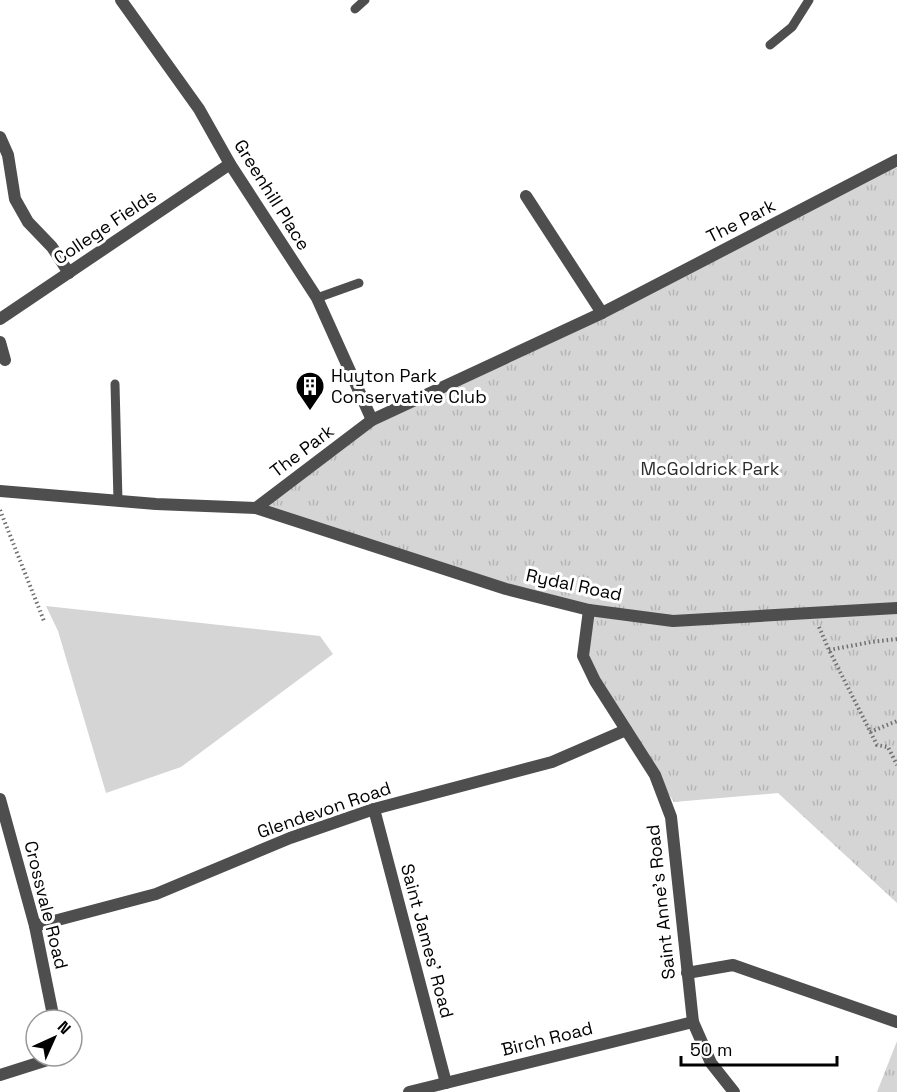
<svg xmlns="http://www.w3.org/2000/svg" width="897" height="1092" font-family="'Space Grotesk',sans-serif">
<defs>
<pattern id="grass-tufts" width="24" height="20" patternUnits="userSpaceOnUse" patternTransform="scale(1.5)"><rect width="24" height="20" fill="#d5d5d5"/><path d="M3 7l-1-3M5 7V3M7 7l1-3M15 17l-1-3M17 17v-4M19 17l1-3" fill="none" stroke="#b5b5b5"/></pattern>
</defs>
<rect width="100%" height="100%" fill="#fff"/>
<g fill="url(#grass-tufts)">
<path d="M891 163 897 168V903L778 793 674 802 626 730 583 656 589 610 256 508 372 420Z"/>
<path d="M897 1041V1092H877Z"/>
</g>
<path fill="#d5d5d5" d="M46 606 320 636 333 654 181 767 106 793 58 631Z"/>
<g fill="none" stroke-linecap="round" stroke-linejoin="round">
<g stroke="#707070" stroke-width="4" stroke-dasharray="1.5 3" stroke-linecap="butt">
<path d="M0 510 44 621"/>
<path d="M819 627 829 650 877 745 888 747 897 765"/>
<path d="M829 650 871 642 897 639"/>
<path d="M870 732 897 721"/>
</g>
<g stroke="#4e4e4e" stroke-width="9">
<path d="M355 9 365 0"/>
<path d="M770 45 792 27 809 0"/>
<path d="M317 298 359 283"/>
<path d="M115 384 118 501"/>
</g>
<g stroke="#4e4e4e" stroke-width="12">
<path d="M121 0 199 109 230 164 317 298 372 420"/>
<path d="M0 137 8 155 15 199 28 222 52 247 69 273"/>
<path d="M526 196 602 313"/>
<path d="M0 319 230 164"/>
<path d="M0 342 5 360"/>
<path d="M0 491 156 504 256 508 506 589 589 610 673 621 897 608"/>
<path d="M256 508 372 420 602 313 897 160"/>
<path d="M589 610 583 656 595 681 655 775 671 817 693 1022 711 1063 734 1092"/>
<path d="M0 799 35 926 54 1020"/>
<path d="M374 809 446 1083"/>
<path d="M35 926 156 894 290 838 374 809 552 762 626 730"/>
<path d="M687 973 733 965 897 1022"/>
<path d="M0 1075 60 1056"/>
<path d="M409 1092 693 1022"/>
</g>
</g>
<defs>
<g id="building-pin" transform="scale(1.5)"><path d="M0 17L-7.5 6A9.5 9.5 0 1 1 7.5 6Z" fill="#000" stroke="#fff"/><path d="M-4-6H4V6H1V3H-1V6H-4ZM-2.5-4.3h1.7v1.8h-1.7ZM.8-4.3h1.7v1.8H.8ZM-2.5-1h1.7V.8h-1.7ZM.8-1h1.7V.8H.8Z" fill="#fff"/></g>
</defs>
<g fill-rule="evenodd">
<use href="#building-pin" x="310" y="386"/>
</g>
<g text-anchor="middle" stroke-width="6" stroke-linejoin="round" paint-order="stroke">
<g font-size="18" fill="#000" stroke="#fff">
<text transform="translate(272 195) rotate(58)" y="6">Greenhill Place</text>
<text transform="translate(741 221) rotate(-27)" y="6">The Park</text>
<text transform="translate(105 227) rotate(-34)" y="6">College Fields</text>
<text transform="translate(302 451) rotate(-37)" y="6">The Park</text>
<text transform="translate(574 585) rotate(12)" y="6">Rydal Road</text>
<text transform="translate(324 810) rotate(-19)" y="6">Glendevon Road</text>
<text transform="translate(661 902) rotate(-96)" y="6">Saint Anne's Road</text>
<text transform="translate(46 905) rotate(76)" y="6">Crossvale Road</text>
<text transform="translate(427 941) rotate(75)" y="6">Saint James' Road</text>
<text transform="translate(547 1039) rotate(-14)" y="6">Birch Road</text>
</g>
<g font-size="18" fill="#000" stroke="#fff" text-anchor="start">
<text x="331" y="382">Huyton Park<tspan x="331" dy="21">Conservative Club</tspan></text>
</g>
<g font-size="18" fill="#2c2c2c" stroke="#fff">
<text x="710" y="475">McGoldrick Park</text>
</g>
</g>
<g transform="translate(54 1038) rotate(45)"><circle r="28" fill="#ffffff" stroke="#999999" stroke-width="1.5"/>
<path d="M0-4.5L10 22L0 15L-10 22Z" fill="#000000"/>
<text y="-9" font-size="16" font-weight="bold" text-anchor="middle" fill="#000000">N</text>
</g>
<path d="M681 1056v9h156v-9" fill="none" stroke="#000000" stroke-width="3"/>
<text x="690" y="1056" font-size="18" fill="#000000" stroke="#ffffff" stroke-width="4.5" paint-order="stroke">50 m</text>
</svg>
